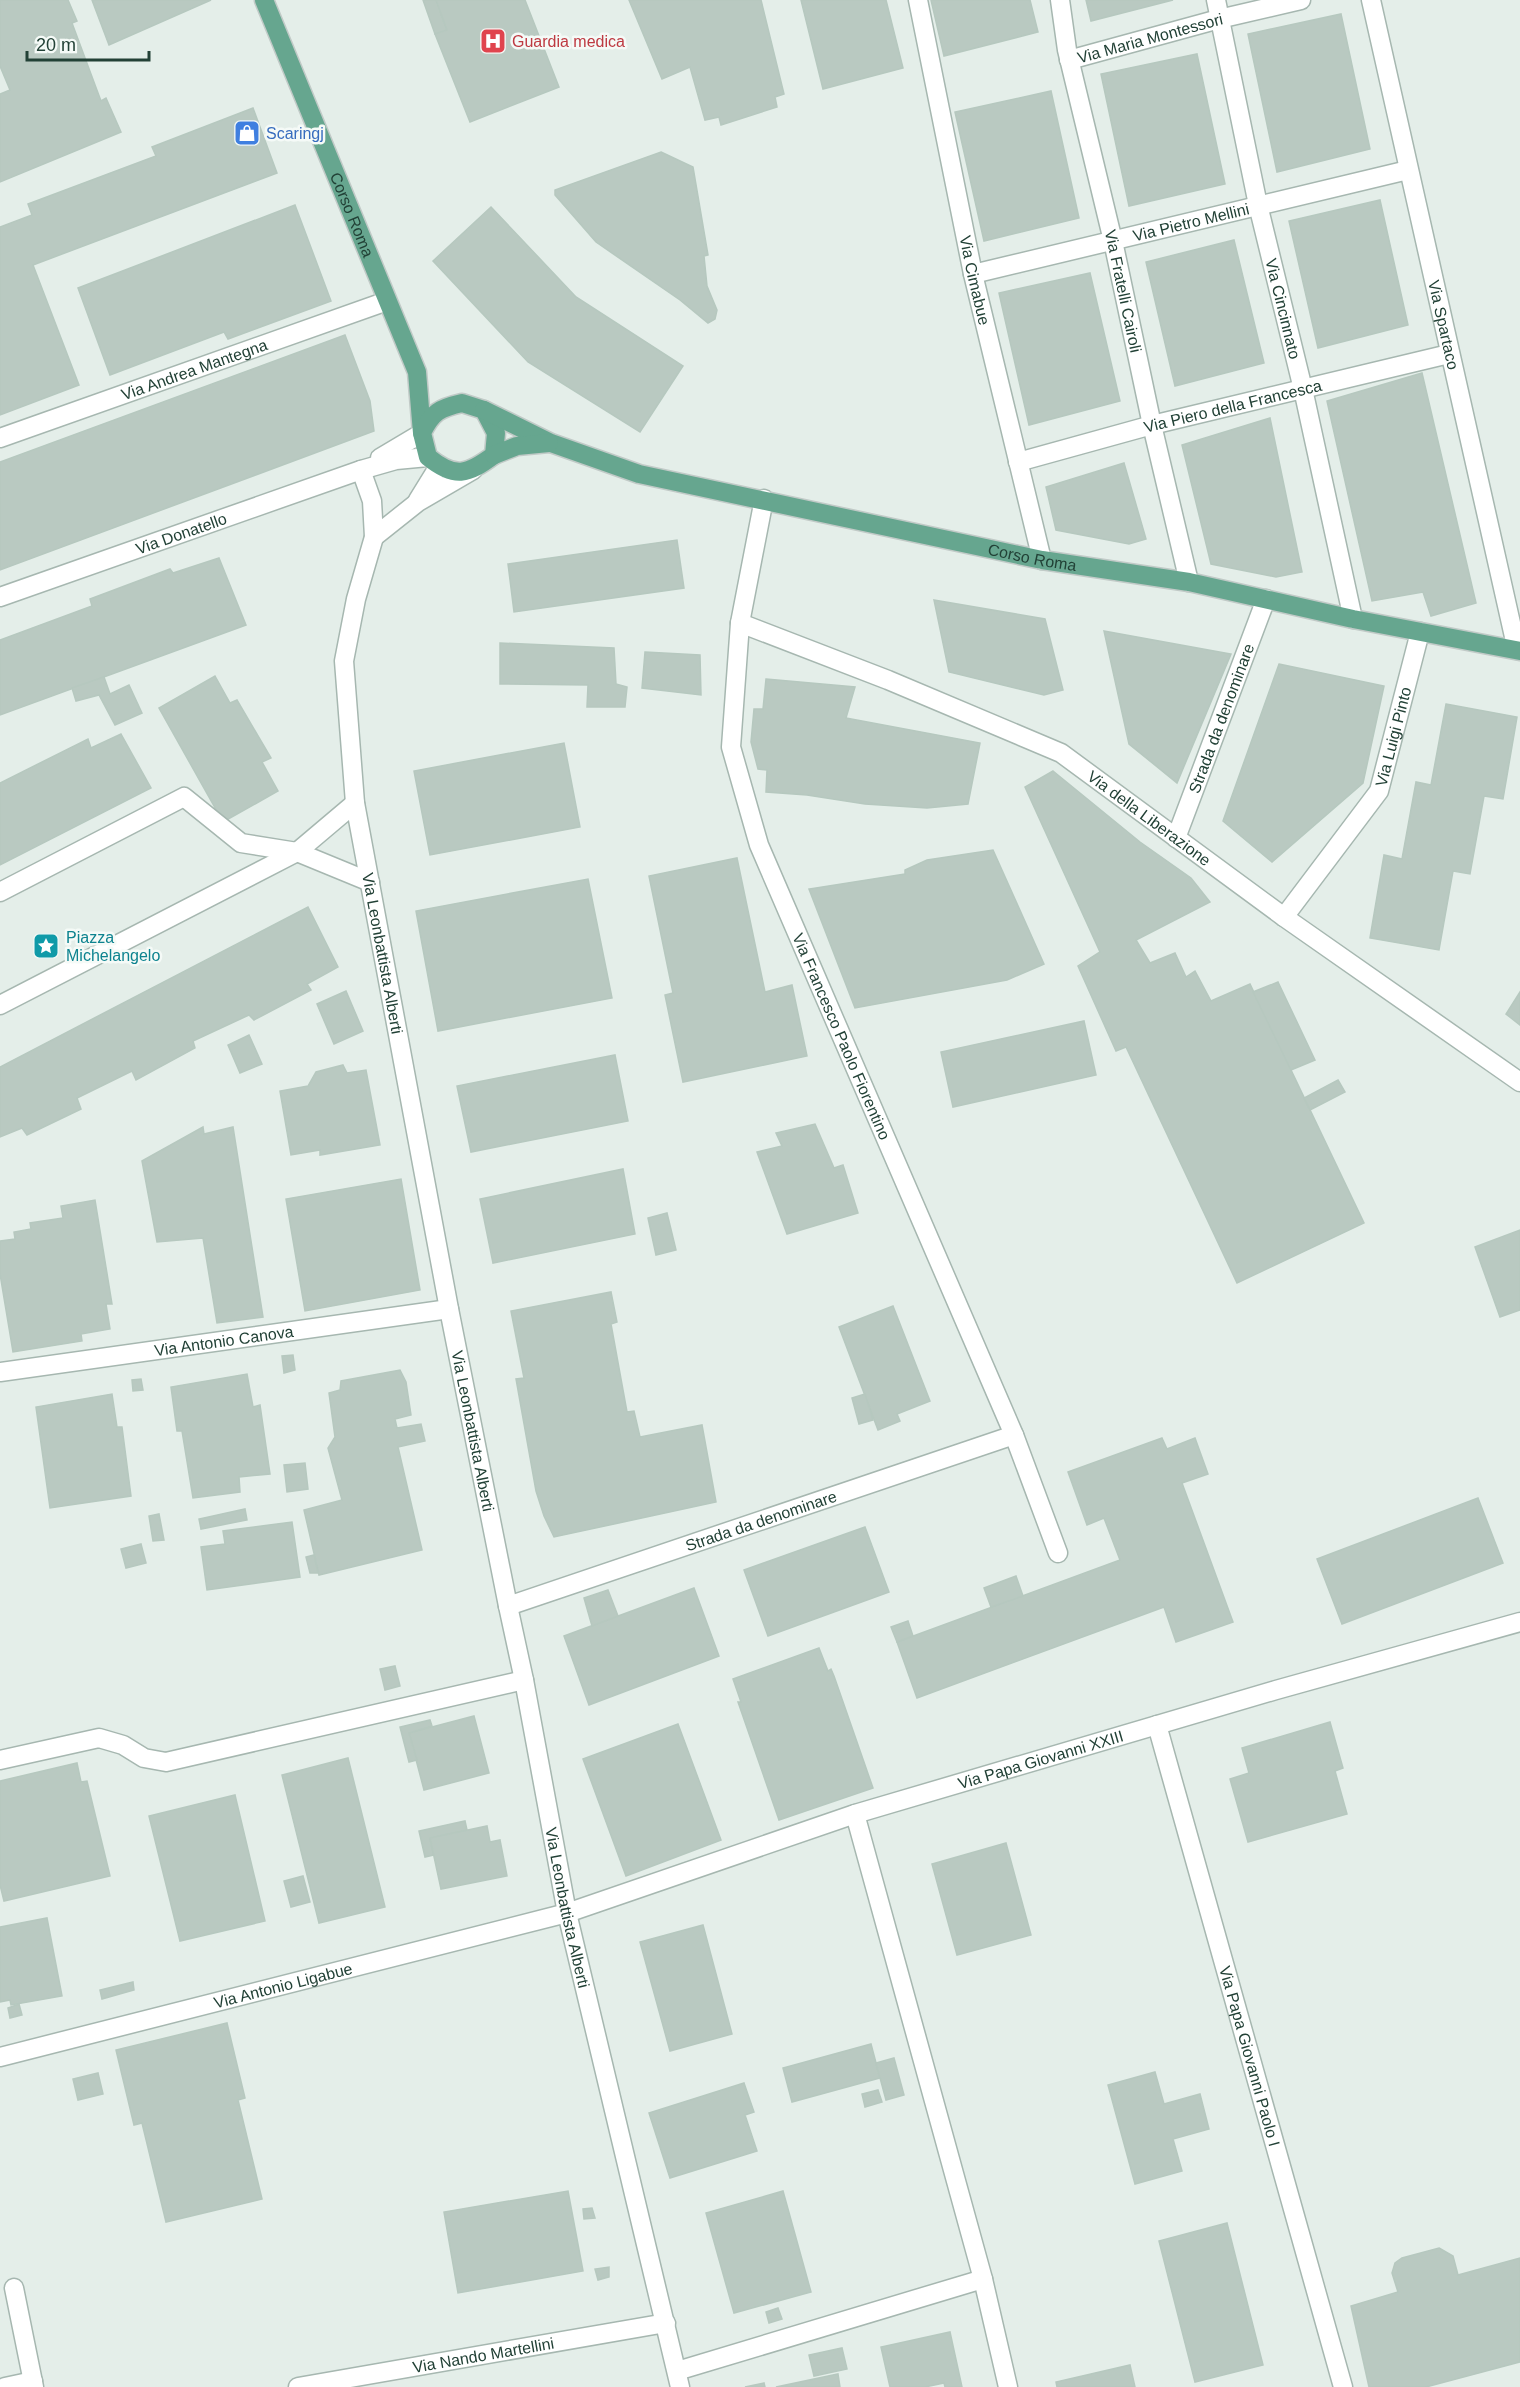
<svg xmlns="http://www.w3.org/2000/svg" width="1520" height="2387" font-family="Helvetica,sans-serif">
<rect width="100%" height="100%" fill="#e4eee9"/>
<g fill="#b9c9c1" stroke="#b6c8bf" stroke-width="1.5">
<path d="M0 0H68L77 21 72 23 101 101 106 98 121 132 0 182V94L10 90 0 66Z"/>
<path d="M92 0H211L109 45Z"/>
<path d="M423 0H436L447 30 435 34Z"/>
<path d="M436 0H525L559 87 470 122 435 34 447 30Z"/>
<path d="M629 0H761L784 94 775 97 777 107 721 125 719 117 705 120 690 67 662 79Z"/>
<path d="M801 0H886L903 68 823 89Z"/>
<path d="M931 0H1030L1038 32 944 56Z"/>
<path d="M1086 0H1173L1091 21Z"/>
<path d="M1341 14 1370 149 1277 172 1248 34Z"/>
<path d="M1197 54 1225 184 1129 206 1101 74Z"/>
<path d="M1051 91 1079 218 984 241 955 112Z"/>
<path d="M253 108 277 173 33 265 79 385 0 415V227L32 215 28 204 156 156 152 147Z"/>
<path d="M661 152 693 167 708 255 704 256 707 286 717 310 715 319 708 323 680 300 596 242 555 195V190Z"/>
<path d="M1380 200 1408 325 1318 348 1289 221Z"/>
<path d="M295 205 331 301 228 339 224 332 110 375 78 288Z"/>
<path d="M491 207 576 297 683 366 640 432 528 362 433 261Z"/>
<path d="M1234 240 1264 363 1175 386 1146 262Z"/>
<path d="M1090 273 1120 401 1029 425 999 293Z"/>
<path d="M345 335 370 401 374 431 0 570V462Z"/>
<path d="M1422 373 1476 603 1431 616 1423 592 1372 601 1327 401Z"/>
<path d="M1270 418 1302 572 1276 577 1211 564 1182 445Z"/>
<path d="M1124 463 1146 539 1129 544 1056 530 1046 487Z"/>
<path d="M677 540 684 588 514 612 508 564Z"/>
<path d="M219 558 246 625 0 715V640L92 606 90 599 170 569 173 573Z"/>
<path d="M934 600 1045 619 1063 690 1044 695 949 672Z"/>
<path d="M1104 631 1231 654 1177 783 1129 744Z"/>
<path d="M500 643 614 648 616 684 627 687 625 707H587L588 685 500 684Z"/>
<path d="M645 652 700 655 701 695 642 688Z"/>
<path d="M1279 664 1384 686 1363 783 1272 862 1223 821Z"/>
<path d="M215 676 230 703 237 700 271 758 262 762 278 791 223 822 159 708Z"/>
<path d="M104 677 110 694 129 685 142 713 115 725 99 695 76 701 72 688Z"/>
<path d="M766 679 855 687 846 718 980 743 968 804 927 808 865 804 807 795 766 792 767 770 758 769 751 742 754 709H763Z"/>
<path d="M1446 704 1517 717 1503 799 1484 796 1470 874 1453 871 1439 950 1370 938 1384 855 1402 859 1416 782 1431 785Z"/>
<path d="M121 734 151 788 0 865V783L88 739 91 748Z"/>
<path d="M564 743 580 827 430 855 414 771Z"/>
<path d="M1053 771 1140 842 1191 878 1210 902 1136 940 1150 963 1175 953 1186 977 1195 971 1211 1001 1250 984 1364 1223 1237 1283 1126 1047 1116 1051 1078 966 1100 952 1025 787Z"/>
<path d="M993 850 1044 964 1007 980 855 1008 809 889 905 874V870L927 860Z"/>
<path d="M737 858 765 992 792 985 807 1056 683 1082 665 995 673 993 649 876Z"/>
<path d="M588 879 612 998 438 1031 416 911Z"/>
<path d="M308 907 338 967 307 984 311 990 254 1020 249 1015 193 1041 195 1048 136 1080 132 1071 77 1098 81 1109 27 1135 22 1128 0 1137V1067Z"/>
<path d="M1278 982 1315 1060 1291 1070 1253 992Z"/>
<path d="M346 991 363 1031 334 1044 317 1004Z"/>
<path d="M1520 992V1025L1506 1014Z"/>
<path d="M1084 1021 1096 1075 953 1107 941 1052Z"/>
<path d="M249 1035 262 1064 240 1073 228 1045Z"/>
<path d="M615 1055 628 1121 471 1152 457 1086Z"/>
<path d="M343 1065 347 1073 366 1070 380 1145 320 1155V1150L291 1155 280 1091 308 1086 316 1072Z"/>
<path d="M1338 1080 1345 1092 1310 1110 1304 1098Z"/>
<path d="M815 1124 834 1168 843 1165 858 1213 787 1234 757 1152 782 1146 776 1133Z"/>
<path d="M203 1127 204 1134 233 1127 263 1317 217 1323 203 1238 157 1242 142 1161Z"/>
<path d="M623 1169 635 1234 493 1263 480 1199Z"/>
<path d="M401 1179 420 1290 305 1311 286 1199Z"/>
<path d="M95 1200 112 1304H106L110 1329 81 1334 82 1341 13 1352 0 1274V1241L15 1239 14 1232 31 1229 30 1223 63 1218 61 1206Z"/>
<path d="M667 1213 676 1250 656 1255 648 1218Z"/>
<path d="M1520 1230V1310L1500 1317 1475 1247Z"/>
<path d="M611 1292 617 1322 611 1324 627 1412 634 1411 640 1437 702 1425 716 1502 554 1537 544 1516 536 1491 516 1379 524 1378 511 1311Z"/>
<path d="M893 1306 930 1401 897 1414 900 1421 878 1430 839 1327Z"/>
<path d="M293 1355 295 1370 284 1373 282 1356Z"/>
<path d="M400 1370 406 1382 411 1415 395 1419 397 1428 421 1424 425 1441 398 1447 422 1550 319 1575 304 1510 342 1500 328 1448 335 1437 329 1393 340 1390 341 1381Z"/>
<path d="M247 1374 253 1407 260 1405 270 1474 239 1477 240 1492 193 1498 182 1431H177L171 1387Z"/>
<path d="M141 1379 143 1390 133 1391 132 1380Z"/>
<path d="M112 1394 117 1427H122L131 1496 50 1508 36 1407Z"/>
<path d="M865 1394 873 1420 859 1424 852 1398Z"/>
<path d="M1162 1438 1167 1449 1195 1438 1208 1474 1182 1483 1233 1622 1176 1642 1164 1607 917 1698 897 1642 1120 1560 1104 1518 1087 1525 1068 1472Z"/>
<path d="M305 1463 308 1489 287 1492 284 1465Z"/>
<path d="M1478 1498 1503 1563 1342 1624 1317 1559Z"/>
<path d="M245 1509 247 1520 201 1529 199 1519Z"/>
<path d="M159 1514 164 1540 153 1541 149 1516Z"/>
<path d="M292 1522 300 1577 207 1590 201 1547 225 1544 223 1531Z"/>
<path d="M865 1527 889 1592 768 1636 744 1570Z"/>
<path d="M141 1544 146 1563 126 1568 121 1549Z"/>
<path d="M314 1555 318 1573H310L306 1557Z"/>
<path d="M1016 1576 1023 1596 991 1607 984 1588Z"/>
<path d="M694 1588 719 1656 589 1705 564 1636Z"/>
<path d="M608 1590 618 1616 592 1626 584 1598Z"/>
<path d="M908 1621 913 1636 897 1642 891 1627Z"/>
<path d="M819 1648 828 1671 831 1669 834 1676 873 1788 779 1820 738 1702H741L733 1679Z"/>
<path d="M395 1666 400 1686 385 1690 380 1669Z"/>
<path d="M474 1716 489 1773 424 1790 409 1733Z"/>
<path d="M430 1720 432 1726 409 1733 417 1760 409 1762 400 1727Z"/>
<path d="M1330 1722 1343 1768 1335 1771 1347 1814 1248 1842 1230 1779 1249 1773 1242 1748Z"/>
<path d="M678 1724 721 1840 626 1876 583 1759Z"/>
<path d="M348 1758 385 1907 319 1923 282 1775Z"/>
<path d="M77 1763 81 1782 87 1781 110 1876 4 1901 0 1885V1781Z"/>
<path d="M235 1795 265 1921 180 1941 149 1816Z"/>
<path d="M465 1821 467 1830 430 1838 434 1855 425 1857 419 1831Z"/>
<path d="M487 1826 490 1842 500 1840 507 1876 441 1889 430 1838Z"/>
<path d="M1006 1843 1031 1935 957 1955 932 1864Z"/>
<path d="M303 1876 310 1902 291 1907 284 1881Z"/>
<path d="M47 1918 62 1996 11 2005 10 2000 0 2002V1927Z"/>
<path d="M703 1925 732 2034 670 2051 640 1942Z"/>
<path d="M133 1982 134 1990 102 1999 100 1990Z"/>
<path d="M19 2004 22 2015 10 2018 8 2008Z"/>
<path d="M227 2023 245 2098 238 2100 262 2199 166 2222 142 2123 134 2125 116 2050Z"/>
<path d="M871 2044 880 2078 792 2102 783 2068Z"/>
<path d="M894 2058 904 2095 886 2100 876 2063Z"/>
<path d="M1155 2072 1164 2104 1200 2094 1209 2129 1173 2139 1182 2171 1135 2184 1108 2085Z"/>
<path d="M98 2073 103 2094 78 2100 73 2079Z"/>
<path d="M744 2083 754 2112 745 2115 757 2151 670 2178 649 2113Z"/>
<path d="M878 2090 882 2102 865 2107 862 2094Z"/>
<path d="M568 2191 583 2271 458 2293 444 2212Z"/>
<path d="M783 2191 811 2292 734 2313 706 2213Z"/>
<path d="M592 2208 595 2218 584 2219 583 2209Z"/>
<path d="M1227 2223 1263 2365 1195 2382 1159 2241Z"/>
<path d="M1439 2248 1453 2256 1458 2275 1520 2258V2362L1426 2387H1369L1351 2306 1398 2292 1392 2273 1395 2263 1402 2258Z"/>
<path d="M609 2267V2277L598 2280 595 2269Z"/>
<path d="M778 2308 782 2319 769 2323 766 2312Z"/>
<path d="M950 2332 962 2387H945L944 2383 925 2387H890L881 2347Z"/>
<path d="M842 2348 847 2369 814 2376 809 2355Z"/>
<path d="M1130 2365 1135 2387H1057L1056 2382Z"/>
<path d="M838 2374 840 2387H776Z"/>
<path d="M764 2383 765 2387H745Z"/>
</g>
<g fill="none" stroke-linecap="round" stroke-linejoin="round">
<g stroke="#a6b7b0" stroke-width="21">
<g id="minor">
<path id="s1" d="M918 0 973 274 1042 560"/>
<path id="s2" d="M1060 0 1067 50 1113 241 1152 425 1189 582"/>
<path id="s3" d="M1216 0 1258 205 1303 389 1353 619"/>
<path id="s4" d="M1371 0 1517 650"/>
<path id="s5" d="M1069 60 1219 19 1301 0"/>
<path id="s6" d="M973 274 1408 170"/>
<path id="s7" d="M0 438 387 301"/>
<path d="M380 458 422 433"/>
<path id="s8" d="M1018 462 1152 425 1449 354"/>
<path id="s9" d="M361 470 372 501 374 537 356 599 344 661 355 803 449 1309 508 1606 524 1680 567 1913 680 2387"/>
<path id="s10" d="M764 499 740 623 731 747 759 845 1014 1435 1058 1553"/>
<path d="M418 500 439 466"/>
<path d="M374 537 418 502 473 470"/>
<path id="s11" d="M0 597 361 470 396 460 428 457"/>
<path id="s12" d="M740 623 888 680 1061 753 1284 917 1520 1082"/>
<path id="s13" d="M1176 838 1266 599"/>
<path d="M0 892 184 797 241 843 297 852 370 882"/>
<path id="s14" d="M1284 917 1379 791 1420 632"/>
<path d="M0 1005 297 852 355 803"/>
<path id="s15" d="M0 1372 449 1309"/>
<path id="s16" d="M508 1606 1014 1435"/>
<path id="s17" d="M1157 1725 1343 2387"/>
<path d="M0 1760 99 1738 123 1745 144 1758 166 1762 524 1680"/>
<path d="M855 1814 983 2279 1008 2387"/>
<path id="s18" d="M0 2057 567 1913 855 1814 1276 1690 1520 1622"/>
<path d="M14 2288 34 2387"/>
<path d="M677 2371 983 2279"/>
<path d="M5 2387 33 2381"/>
<path id="s19" d="M298 2387 666 2323"/>
</g>
</g>
<g stroke="#c1cac7" stroke-width="21">
<g id="major">
<path id="s20" d="M264 0 417 372 422 433"/>
<path d="M462 403 484 410 496 433 494 455C467 475 455 479 428 457L422 433C432 412 440 408 462 403Z"/>
<path id="s21" d="M484 410 551 443 639 474 1042 560 1189 582 1353 619 1520 651"/>
<path d="M494 455 517 446 549 443"/>
</g>
</g>
<use href="#minor" stroke="#fff" stroke-width="18"/>
<use href="#major" stroke="#66a68f" stroke-width="18"/>
</g>
<defs>
<g id="hospital-square" transform="scale(1.35)"><rect x="-9" y="-9" width="18" height="18" rx="4" fill="#e0444e" stroke="#f5faf7"/><path d="M-5-5h3v3.5h4V-5h3V5h-3V1.5h-4V5h-3Z" fill="#fff"/></g>
<g id="shop-square" transform="scale(1.35)"><rect x="-9" y="-9" width="18" height="18" rx="4" fill="#3f7fe0" stroke="#f5faf7"/><path d="M-5-2.5h2.3a2.7 3.5 0 0 1 5.4 0H5L5.5 6h-11ZM-1.5-2.5h3a1.5 2.3 0 0 0-3 0Z" fill="#fff"/></g>
<g id="sight-square" transform="scale(1.35)"><rect x="-9" y="-9" width="18" height="18" rx="4" fill="#0f9aa8" stroke="#f5faf7"/><path d="M0-6L1.8-2.2L6-1.7L2.9 1.2L3.7 5.4L0 3.3L-3.7 5.4L-2.9 1.2L-6-1.7L-1.8-2.2Z" fill="#fff"/></g>
</defs>
<g fill-rule="evenodd">
<use href="#hospital-square" x="493" y="41"/>
<use href="#shop-square" x="247" y="133"/>
<use href="#sight-square" x="46" y="946"/>
</g>
<g text-anchor="middle" stroke-width="5" stroke-linejoin="round" paint-order="stroke">
<g font-size="16" fill="#224136" stroke="#f5faf7">
<text dy="6" stroke="none"><textPath href="#s5" startOffset="84">Via Maria Montessori</textPath></text>
<text dy="6" stroke="none"><textPath href="#s20" startOffset="232">Corso Roma</textPath></text>
<text dy="6" stroke="none"><textPath href="#s6" startOffset="224">Via Pietro Mellini</textPath></text>
<text dy="6" stroke="none"><textPath href="#s1" startOffset="286">Via Cimabue</textPath></text>
<text dy="6" stroke="none"><textPath href="#s2" startOffset="298">Via Fratelli Cairoli</textPath></text>
<text dy="6" stroke="none"><textPath href="#s3" startOffset="316">Via Cincinnato</textPath></text>
<text dy="6" stroke="none"><textPath href="#s4" startOffset="333">Via Spartaco</textPath></text>
<text dy="6" stroke="none"><textPath href="#s7" startOffset="206">Via Andrea Mantegna</textPath></text>
<text dy="6" stroke="none"><textPath href="#s8" startOffset="222">Via Piero della Francesca</textPath></text>
<text dy="6" stroke="none"><textPath href="#s11" startOffset="192">Via Donatello</textPath></text>
<text dy="6" stroke="none"><textPath href="#s21" startOffset="570">Corso Roma</textPath></text>
<text dy="6" stroke="none"><textPath href="#s13" startOffset="128">Strada da denominare</textPath></text>
<text dy="6" stroke="none"><textPath href="#s14" startOffset="214">Via Luigi Pinto</textPath></text>
<text dy="6" stroke="none"><textPath href="#s12" startOffset="456">Via della Liberazione</textPath></text>
<text dy="6" stroke="none"><textPath href="#s9" startOffset="492">Via Leonbattista Alberti</textPath></text>
<text dy="6" stroke="none"><textPath href="#s10" startOffset="561">Via Francesco Paolo Fiorentino</textPath></text>
<text dy="6" stroke="none"><textPath href="#s15" startOffset="226">Via Antonio Canova</textPath></text>
<text dy="6" stroke="none"><textPath href="#s9" startOffset="978">Via Leonbattista Alberti</textPath></text>
<text dy="6" stroke="none"><textPath href="#s16" startOffset="267">Strada da denominare</textPath></text>
<text dy="6" stroke="none"><textPath href="#s18" startOffset="1083">Via Papa Giovanni XXIII</textPath></text>
<text dy="6" stroke="none"><textPath href="#s9" startOffset="1464">Via Leonbattista Alberti</textPath></text>
<text dy="6" stroke="none"><textPath href="#s18" startOffset="292">Via Antonio Ligabue</textPath></text>
<text dy="6" stroke="none"><textPath href="#s17" startOffset="344">Via Papa Giovanni Paolo I</textPath></text>
<text dy="6" stroke="none"><textPath href="#s19" startOffset="188">Via Nando Martellini</textPath></text>
</g>
<g font-size="16" fill="#be3a42" stroke="#f5faf7" text-anchor="start">
<text x="512" y="47">Guardia medica</text>
</g>
<g font-size="16" fill="#366cbe" stroke="#f5faf7" text-anchor="start">
<text x="266" y="139">Scaringj</text>
</g>
<g font-size="16" fill="#0d838f" stroke="#f5faf7" text-anchor="start">
<text x="66" y="943">Piazza<tspan x="66" dy="18">Michelangelo</tspan></text>
</g>
</g>
<path d="M27 51v9h122v-9" fill="none" stroke="#224136" stroke-width="3"/>
<text x="36" y="51" font-size="18" fill="#224136" stroke="#f5faf7" stroke-width="4.5" paint-order="stroke">20 m</text>
</svg>
